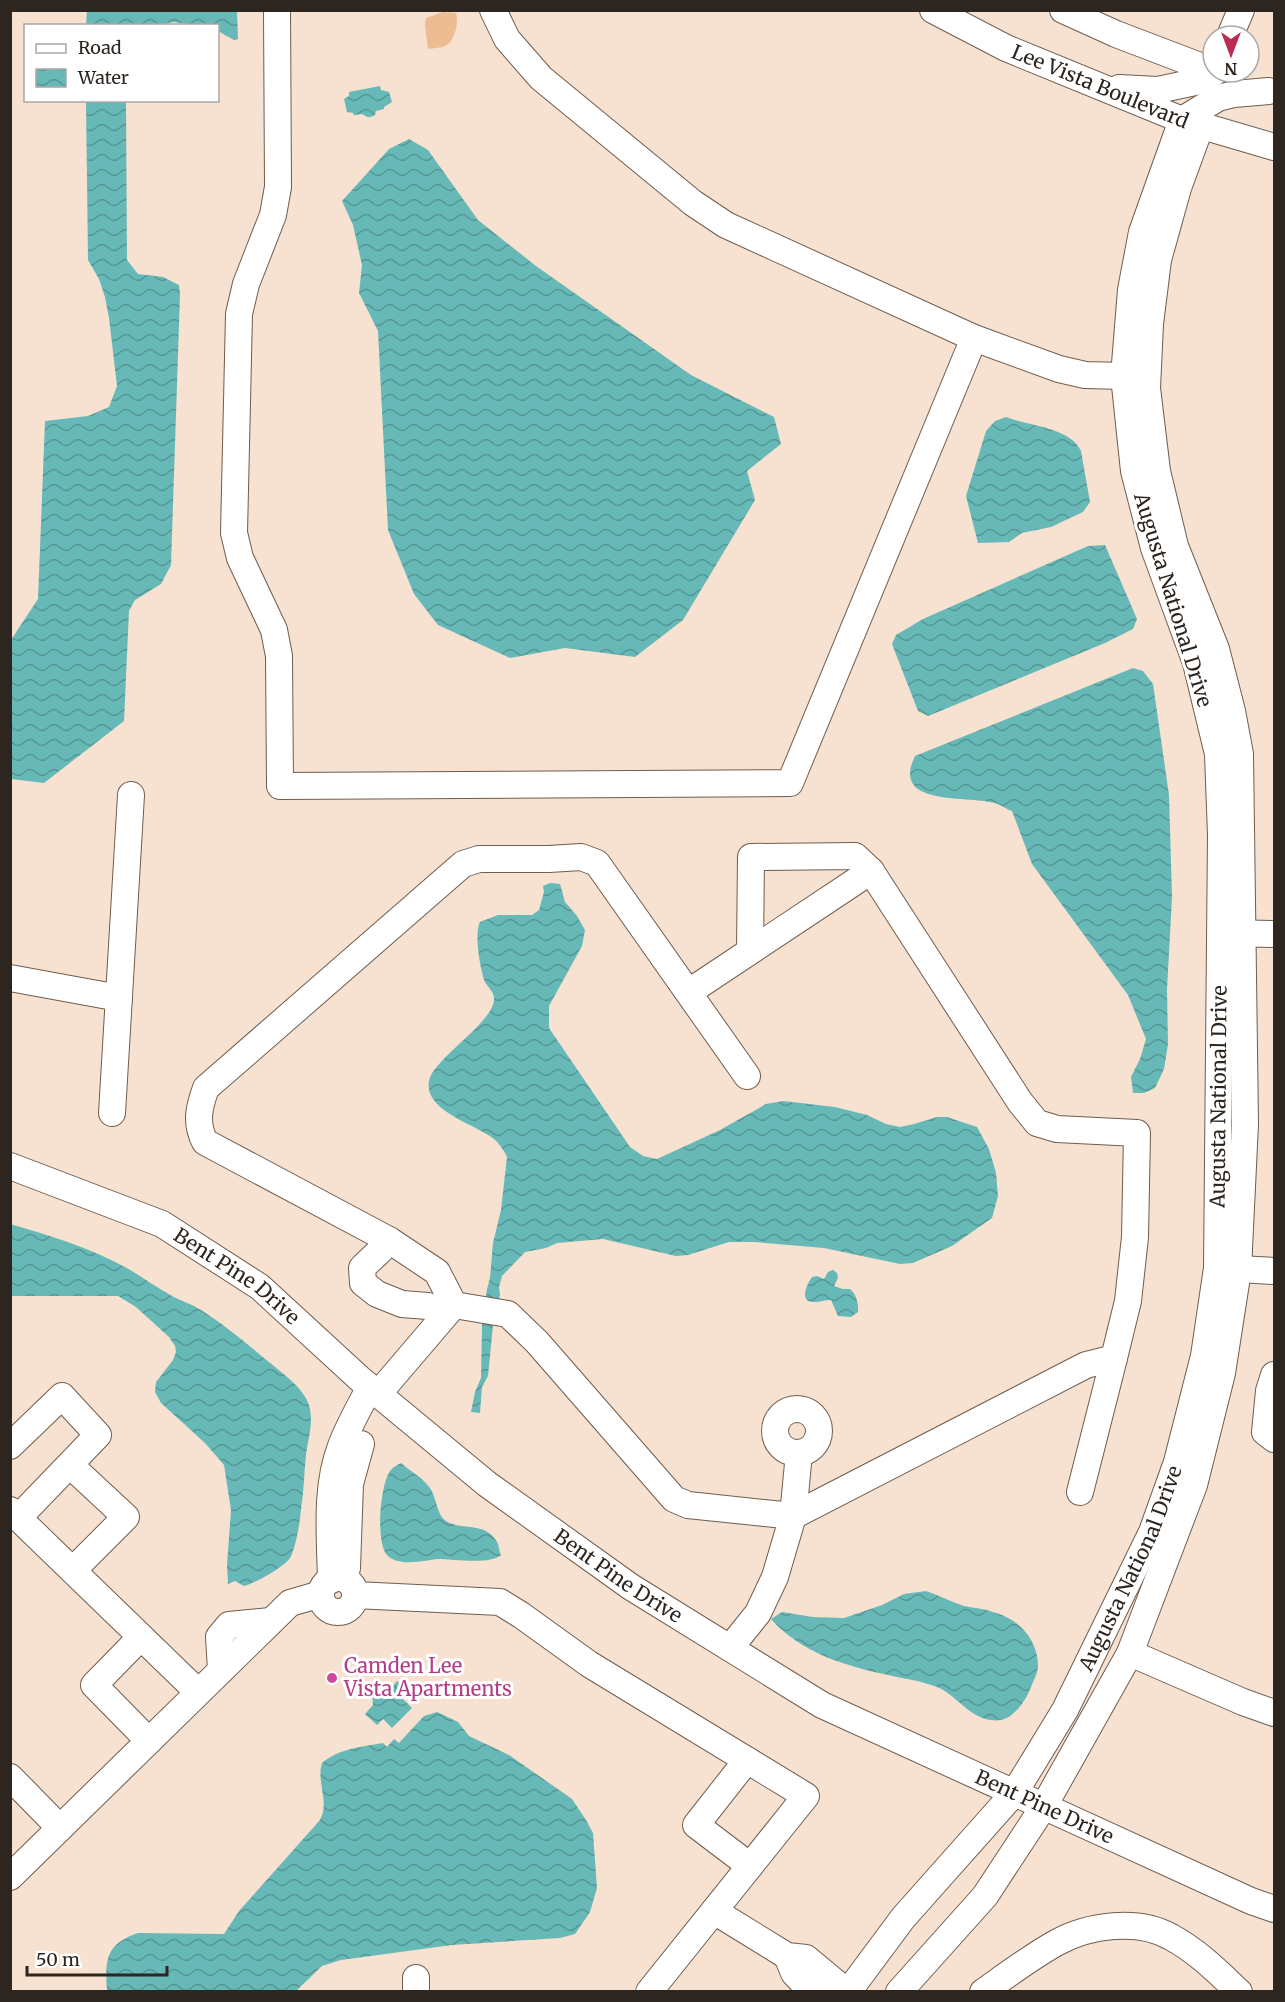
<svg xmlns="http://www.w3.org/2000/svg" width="1285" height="2002" font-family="Merriweather,serif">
<defs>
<pattern id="water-waves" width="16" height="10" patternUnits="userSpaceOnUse" patternTransform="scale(1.5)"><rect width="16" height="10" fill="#67b9b8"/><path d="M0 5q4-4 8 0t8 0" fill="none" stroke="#559695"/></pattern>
</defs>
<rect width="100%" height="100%" fill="#f7e1d0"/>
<path fill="#edbc92" d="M443 12 456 13C459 23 455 43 443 47 439 48 433 48 428 49L425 25 426 18Z"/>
<g fill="url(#water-waves)">
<path d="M87 11H237L238 39 234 40 218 31V26L192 25 174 22 152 26 86 25Z"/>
<path d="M380 86 381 90 389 92 392 102 384 107V109L376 111 375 115C369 119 367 117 362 114L354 115 353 113 347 112 344 99 349 96V92Z"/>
<path d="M86 101H126L127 260 138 274 163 277 179 285 180 294 171 565 161 584 135 600 129 611 124 721 44 783 11 779V640L38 599 45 421 88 416 109 407 117 386 109 318 105 297 99 279 88 260Z"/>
<path d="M409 139 428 150 478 220 536 266 691 375 774 417 781 444 747 471 755 500 683 620 635 657 565 648 510 658 438 625 414 594 388 530 378 331 359 293 362 265 353 225 342 201 389 149Z"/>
<path d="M1006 417C1029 426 1071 428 1081 451L1090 502 1083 512 1051 527 1022 533 1009 542 978 543 966 496 986 431 995 421Z"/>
<path d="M1105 545 1137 619 1133 629 1105 643 928 716 918 711 892 644 896 635 923 619 1088 546Z"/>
<path d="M1133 668 1143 671 1153 684 1169 795 1172 897 1167 990 1168 1044 1164 1069 1155 1088 1144 1093H1133L1131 1077 1140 1059 1146 1039 1128 995 1032 864 1012 811C1006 809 1001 805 995 803 966 795 890 807 915 756Z"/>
<path d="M550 883 560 884 565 902 577 916 585 930 582 946 549 1006V1028L630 1147 643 1156 657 1159 720 1130 766 1104 783 1101 835 1107 867 1115 886 1124 900 1127 914 1124 937 1117H947L977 1127 989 1149 996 1173 998 1196 992 1218 952 1246 913 1263 900 1264 824 1248 754 1242H729L688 1255 676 1256 603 1239 557 1243 546 1248 525 1252 502 1276 499 1287 500 1295 493 1325 488 1376 482 1387 480 1413 471 1412 475 1392 481 1378 482 1325 487 1289 490 1278 493 1243 501 1210 507 1157C504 1151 500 1144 494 1139 477 1125 423 1111 429 1081 434 1058 492 1024 494 1000 495 992 487 987 484 980 480 967 474 934 480 922L498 915H532L539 910 544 892 543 886Z"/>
<path d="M10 1224C49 1235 90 1248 125 1267 141 1276 156 1287 172 1296 181 1301 192 1304 201 1310 225 1325 247 1344 269 1362 283 1374 303 1387 309 1405 314 1422 308 1439 306 1455 304 1473 304 1491 301 1509 300 1522 296 1547 290 1558 283 1568 255 1583 244 1586L235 1581 228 1584 227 1565 231 1510 224 1465 205 1443 161 1403 155 1392 156 1382 173 1360 176 1352 175 1346 169 1337 136 1307 118 1296H11Z"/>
<path d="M833 1270 837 1273 838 1278 834 1286 843 1289H850C856 1294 859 1304 858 1312L851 1317 838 1316 831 1300C825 1300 820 1302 815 1302 798 1303 807 1284 812 1277L817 1276 824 1279 828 1272Z"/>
<path d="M401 1463C410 1471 423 1478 430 1488 437 1498 436 1514 446 1521 461 1531 486 1521 497 1542 499 1545 499 1551 501 1555 491 1565 452 1559 437 1559 428 1560 420 1562 411 1562 404 1563 393 1561 388 1556 375 1545 380 1485 390 1471 393 1467 397 1465 401 1463Z"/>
<path d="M926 1591C939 1595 951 1602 964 1606 975 1608 986 1609 996 1613 1020 1620 1038 1640 1038 1666 1038 1673 1033 1681 1031 1687 1026 1700 1015 1717 1001 1720 972 1724 959 1696 937 1687 922 1681 905 1679 888 1675 846 1666 801 1653 771 1619L782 1612 813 1617 844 1618 882 1605 904 1594Z"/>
<path d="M397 1681 409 1692 403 1699 412 1708 392 1728 383 1719 377 1725 365 1714 373 1705 372 1693 383 1687 390 1690Z"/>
<path d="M437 1712 458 1722 469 1736 509 1755 572 1799 586 1820 593 1833 597 1888 590 1912 575 1934 560 1938 452 1945 341 1960 322 1966 296 1991H107C105 1961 105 1944 138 1933L224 1934 239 1911 320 1820C330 1801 316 1783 322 1763 340 1748 361 1747 383 1743L387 1747 394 1739 399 1743 424 1716Z"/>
</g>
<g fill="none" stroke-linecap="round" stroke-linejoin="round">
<g stroke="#6f5d4e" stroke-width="28">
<g id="minor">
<path d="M277 10 278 187 273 215 246 284 239 314 234 533 240 558 274 630 279 656 280 786 790 783 974 338"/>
<path d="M493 10 507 39 541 78 693 203 726 225 974 338 1059 369 1085 375 1124 376"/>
<path id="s1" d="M933 10 1006 48 1182 120 1274 147"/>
<path d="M1063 10 1116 34 1213 71"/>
<path d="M1230 36 1241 10"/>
<path d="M1119 88 1158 90 1195 82 1215 72"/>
<path d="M1224 933 1274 934"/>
<path d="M750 950 751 857 855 856 871 871"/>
<path d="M10 978 119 998"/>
<path d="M689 992 871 871 1020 1102 1037 1123 1057 1129 1137 1133 1135 1237 1128 1301 1114 1358 1086 1365 793 1516 688 1505 674 1499 537 1342 508 1314 454 1305 437 1272 389 1240 205 1142C195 1123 199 1107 206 1088L463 864 479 859H549L581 857 597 863 747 1076"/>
<path d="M112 1113 131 795"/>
<path id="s2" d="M10 1166 162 1224 260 1287 360 1379 487 1484 631 1587 822 1705 1251 1901 1274 1909"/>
<path d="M389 1240C383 1250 371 1258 362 1268L363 1283 377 1294 402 1304 428 1306 444 1316"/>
<path d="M1221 1268 1274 1271"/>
<path d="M1274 1375 1269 1391 1265 1432 1274 1439"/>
<path d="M378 1394 454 1305"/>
<circle cx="797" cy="1431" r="22"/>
<path d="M10 1446 62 1396 98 1435 19 1517"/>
<path d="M70 1465 126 1517 73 1570"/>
<path d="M1080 1492 1114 1358"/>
<path d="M10 1510 198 1692"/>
<path d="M347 1568 350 1484 361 1444"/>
<circle cx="338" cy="1595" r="17"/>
<path d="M331 1580C330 1536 325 1487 341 1446 349 1425 360 1406 370 1387"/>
<path d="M355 1595 500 1602 521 1615 589 1664 806 1796 649 1992"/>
<path d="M141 1637 94 1685 149 1741"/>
<path d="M730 1648 758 1613 775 1577 793 1516 799 1453"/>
<path d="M1130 1653 1243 1702 1274 1713"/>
<path d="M221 1670 219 1637 229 1625 271 1621"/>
<path d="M747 1760 696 1825 750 1866"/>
<path d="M10 1777 60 1828"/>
<path d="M10 1877 290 1603 321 1594"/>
<path d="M714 1911 787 1956 806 1958 847 1992"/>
<path d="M787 1956 794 1973 812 1992"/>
<path d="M416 1978V1992"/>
<path id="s3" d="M848 1992 903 1918 1015 1792 1065 1710 1152 1532 1177 1462 1204 1356 1217 1268 1221 835 1218 754 1196 663 1154 548 1134 471 1124 376 1131 290 1142 232 1182 120 1218 98 1234 94 1269 91"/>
<path d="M899 1992 985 1896 1044 1806 1130 1653 1194 1485 1222 1373 1238 1270 1245 1124 1240 754 1232 711 1216 649 1175 546 1157 471 1147 388 1150 324 1158 260 1178 188 1201 125"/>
<path d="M983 1992C1007 1975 1031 1957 1056 1943 1088 1925 1138 1918 1171 1937 1197 1951 1218 1972 1239 1992"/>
</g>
</g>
<use href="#minor" stroke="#fff" stroke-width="26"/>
</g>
<circle fill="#d1479c" stroke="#fff" stroke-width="2" cx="332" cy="1678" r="6"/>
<g text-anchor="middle" stroke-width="6" stroke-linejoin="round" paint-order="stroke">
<g font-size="20" fill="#2d251f" stroke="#fff">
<text dy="7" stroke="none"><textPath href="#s1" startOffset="184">Lee Vista Boulevard</textPath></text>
<text transform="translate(1173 600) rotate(73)" y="7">Augusta National Drive</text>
<text dy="7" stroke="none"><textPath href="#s3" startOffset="999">Augusta National Drive</textPath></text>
<text dy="7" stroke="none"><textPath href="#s2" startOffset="254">Bent Pine Drive</textPath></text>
<text dy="7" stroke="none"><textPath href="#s3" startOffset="513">Augusta National Drive</textPath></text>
<text dy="7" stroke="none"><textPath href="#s2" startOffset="740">Bent Pine Drive</textPath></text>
<text dy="7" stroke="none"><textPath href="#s2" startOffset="1226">Bent Pine Drive</textPath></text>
</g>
<g font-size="20" fill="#b23c85" stroke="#fff" text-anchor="start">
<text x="344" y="1673">Camden Lee<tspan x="344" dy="23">Vista Apartments</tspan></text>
</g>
</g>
<rect width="1285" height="2002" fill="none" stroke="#2d251f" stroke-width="24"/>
<rect x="24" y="24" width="195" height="78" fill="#ffffff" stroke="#aba8a5" stroke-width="1.5"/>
<rect x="36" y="44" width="30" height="9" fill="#ffffff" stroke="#aba8a5" stroke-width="1.5"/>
<text x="78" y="54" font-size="18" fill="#2d251f">Road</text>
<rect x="36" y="69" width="30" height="18" fill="url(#water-waves)" stroke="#aba8a5" stroke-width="1.5"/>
<text x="78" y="84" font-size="18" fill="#2d251f">Water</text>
<g transform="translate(1231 54) rotate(180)"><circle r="28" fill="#ffffff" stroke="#aba8a5" stroke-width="1.5"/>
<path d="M0-4.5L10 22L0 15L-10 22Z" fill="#ba2a51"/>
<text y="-9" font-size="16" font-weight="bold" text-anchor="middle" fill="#2d251f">N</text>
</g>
<path d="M27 1966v9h140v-9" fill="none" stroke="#2d251f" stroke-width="3"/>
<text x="36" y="1966" font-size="18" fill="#2d251f" stroke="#ffffff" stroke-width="4.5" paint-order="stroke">50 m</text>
</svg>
